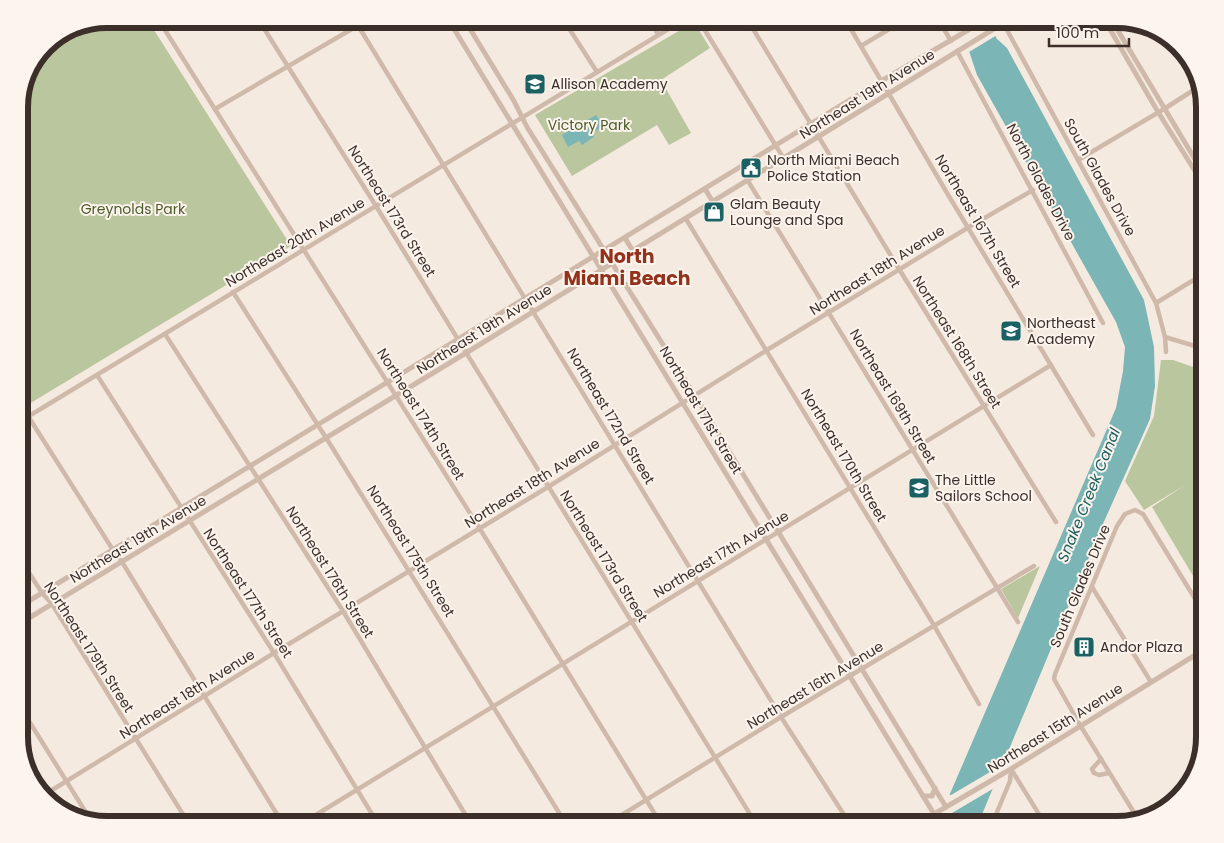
<svg xmlns="http://www.w3.org/2000/svg" width="1224" height="843" font-family="Poppins,sans-serif">
<rect width="100%" height="100%" fill="#f5eadf"/>
<g fill="#bac69d">
<path d="M106 19H147L291 246 19 410V101L45 44 73 25Z"/>
<path d="M694 22 710 48 661 80 691 133 669 145 657 125 572 176 535 115Z"/>
<path d="M1161 360H1173L1205 371V596L1152 507 1185 485 1144 510 1125 481 1154 416Z"/>
<path d="M1040 566 1018 618 1001 589Z"/>
</g>
<g fill="#7bb5b5">
<path d="M950 19H986L997 39 1007 48 1144 300 1154 347 1155 386 1150 419 1102 526 978 824H937L1116 408 1123 371 1125 347 1116 322 977 75 969 51Z"/>
<path d="M596 115 603 126 593 133 594 137 582 145 579 141 568 147 562 135Z"/>
</g>
<g fill="#f5eadf">
<path d="M973 19H987L997 35 969 52 956 29Z"/>
<path d="M1007 762 996 787 935 823 947 795H951Z"/>
</g>
<g fill="none" stroke-linecap="round" stroke-linejoin="round">
<g stroke="#cfb9aa" stroke-width="4.5">
<path d="M158 19 480 529 661 824"/>
<path d="M258 19 376 206 756 824"/>
<path d="M354 19 781 717 850 824"/>
<path d="M563 19 597 72"/>
<path d="M649 19 658 34"/>
<path d="M698 19 784 159"/>
<path d="M747 19 899 269 1056 522"/>
<path d="M845 19 947 193 1093 435"/>
<path d="M938 19 951 41"/>
<path d="M1001 19 1156 303 1165 337 1166 352"/>
<path d="M861 46 906 19"/>
<path d="M957 51 1103 323"/>
<path d="M215 109 369 19"/>
<path d="M1078 160 1164 109"/>
<path d="M748 181 1018 622"/>
<path d="M686 219 932 622 979 704"/>
<path d="M233 292 330 444 566 824"/>
<path d="M1156 303 1205 273"/>
<path d="M165 334 343 611 471 824"/>
<path d="M1165 337 1205 349"/>
<path d="M97 375 274 653 378 824"/>
<path d="M28 416 113 550 122 562 283 824"/>
<path d="M19 422 685 19"/>
<path d="M19 557 42 593 52 604 189 824"/>
<path d="M1092 587 1151 682"/>
<path d="M19 705 90 819"/>
<path d="M1101 759 1092 769 1094 773 1099 775 1109 773"/>
<path d="M1011 769 1045 824"/>
<path d="M44 795 274 653 548 487 767 350 969 227 1033 190"/>
<path d="M1138 819 1080 725 1054 679 1055 674 1117 526 1125 514 1135 510 1143 514 1205 615"/>
<path d="M301 824 1051 365"/>
<path d="M607 824 781 717 1034 566"/>
<path d="M992 824 1010 781 1011 770"/>
</g>
<g stroke="#cfb9aa" stroke-width="5">
<path d="M448 19 934 814"/>
<path d="M464 19 514 101 527 127 707 415 946 807"/>
<path d="M1104 19 1158 112 1205 187"/>
<path d="M1111 19 1205 176"/>
<path d="M1164 109 1200 86"/>
<path d="M705 189 713 202"/>
<path d="M625 238 633 251"/>
<path d="M19 607 876 84 987 19"/>
<path d="M19 624 466 353 1010 19"/>
<path d="M923 796H932L935 788"/>
<path d="M917 824 1011 769 1205 649"/>
</g>
</g>
<defs>
<g id="school-square" transform="scale(1.125)"><rect x="-9" y="-9" width="18" height="18" rx="4" fill="#1b6062" stroke="#fcf4ed"/><path d="M0-5L7-2L0 1L-7-2ZM-4 1L0 2.5L4 1V4Q0 6-4 4Z" fill="#fff"/></g>
<g id="civic-square" transform="scale(1.125)"><rect x="-9" y="-9" width="18" height="18" rx="4" fill="#1b6062" stroke="#fcf4ed"/><path d="M-.6-6.5H3V-4.5H.6V-3L4-1V1h2V6H-6V1h2V-1L-.6-3ZM-1.2 2.5V6h2.4V2.5Z" fill="#fff"/></g>
<g id="shop-square" transform="scale(1.125)"><rect x="-9" y="-9" width="18" height="18" rx="4" fill="#1b6062" stroke="#fcf4ed"/><path d="M-5-2.5h2.3a2.7 3.5 0 0 1 5.4 0H5L5.5 6h-11ZM-1.5-2.5h3a1.5 2.3 0 0 0-3 0Z" fill="#fff"/></g>
<g id="building-square" transform="scale(1.125)"><rect x="-9" y="-9" width="18" height="18" rx="4" fill="#1b6062" stroke="#fcf4ed"/><path d="M-4-6H4V6H1V3H-1V6H-4ZM-2.5-4.3h1.7v1.8h-1.7ZM.8-4.3h1.7v1.8H.8ZM-2.5-1h1.7V.8h-1.7ZM.8-1h1.7V.8H.8Z" fill="#fff"/></g>
</defs>
<g fill-rule="evenodd">
<use href="#school-square" x="535" y="84"/>
<use href="#civic-square" x="751" y="168"/>
<use href="#shop-square" x="714" y="212"/>
<use href="#school-square" x="1011" y="331"/>
<use href="#school-square" x="919" y="488"/>
<use href="#building-square" x="1084" y="647"/>
</g>
<g text-anchor="middle" stroke-width="4" stroke-linejoin="round" paint-order="stroke">
<g font-size="14" fill="#3c2f2a" stroke="#fcf4ed" text-anchor="start">
<text x="551" y="89">Allison Academy</text>
<text x="767" y="165">North Miami Beach<tspan x="767" dy="16">Police Station</tspan></text>
<text x="730" y="209">Glam Beauty<tspan x="730" dy="16">Lounge and Spa</tspan></text>
<text x="1027" y="328">Northeast<tspan x="1027" dy="16">Academy</tspan></text>
<text x="935" y="485">The Little<tspan x="935" dy="16">Sailors School</tspan></text>
<text x="1100" y="652">Andor Plaza</text>
</g>
<g font-size="14" fill="#3c2f2a" stroke="#fcf4ed">
<text transform="translate(867 94) rotate(-32)" y="5">Northeast 19th Avenue</text>
<text transform="translate(1100 177) rotate(61)" y="5">South Glades Drive</text>
<text transform="translate(1041 182) rotate(62)" y="5">North Glades Drive</text>
<text transform="translate(392 211) rotate(58)" y="5">Northeast 173rd Street</text>
<text transform="translate(978 221) rotate(59)" y="5">Northeast 167th Street</text>
<text transform="translate(295 242) rotate(-31)" y="5">Northeast 20th Avenue</text>
<text transform="translate(877 270) rotate(-32)" y="5">Northeast 18th Avenue</text>
<text transform="translate(484 329) rotate(-32)" y="5">Northeast 19th Avenue</text>
<text transform="translate(957 342) rotate(58)" y="5">Northeast 168th Street</text>
<text transform="translate(893 396) rotate(59)" y="5">Northeast 169th Street</text>
<text transform="translate(701 410) rotate(59)" y="5">Northeast 171st Street</text>
<text transform="translate(421 414) rotate(58)" y="5">Northeast 174th Street</text>
<text transform="translate(611 416) rotate(59)" y="5">Northeast 172nd Street</text>
<text transform="translate(844 455) rotate(59)" y="5">Northeast 170th Street</text>
<text transform="translate(532 483) rotate(-32)" y="5">Northeast 18th Avenue</text>
<text transform="translate(138 539) rotate(-31)" y="5">Northeast 19th Avenue</text>
<text transform="translate(411 551) rotate(58)" y="5">Northeast 175th Street</text>
<text transform="translate(721 554) rotate(-31)" y="5">Northeast 17th Avenue</text>
<text transform="translate(604 556) rotate(58)" y="5">Northeast 173rd Street</text>
<text transform="translate(330 572) rotate(58)" y="5">Northeast 176th Street</text>
<text transform="translate(1080 586) rotate(-67)" y="5">South Glades Drive</text>
<text transform="translate(248 593) rotate(57)" y="5">Northeast 177th Street</text>
<text transform="translate(89 647) rotate(57)" y="5">Northeast 179th Street</text>
<text transform="translate(815 685) rotate(-31)" y="5">Northeast 16th Avenue</text>
<text transform="translate(187 694) rotate(-32)" y="5">Northeast 18th Avenue</text>
<text transform="translate(1055 728) rotate(-32)" y="5">Northeast 15th Avenue</text>
</g>
<g font-size="14" fill="#4d5c2b" stroke="#fcf4ed">
<text x="589" y="130">Victory Park</text>
<text x="133" y="214">Greynolds Park</text>
</g>
<g font-size="15" font-style="italic" fill="#1b6062" stroke="#fcf4ed">
<text transform="translate(1089 495) rotate(-68)" y="5">Snake Creek Canal</text>
</g>
<g font-size="19" font-weight="bold" fill="#92321b" stroke="#fcf4ed">
<text x="627" y="263">North<tspan x="627" dy="22">Miami Beach</tspan></text>
</g>
</g>
<path d="M0 0H1224V843H0ZM107 28H1117A79 79 0 0 1 1196 107V737A79 79 0 0 1 1117 816H107A79 79 0 0 1 28 737V107A79 79 0 0 1 107 28Z" fill="#fcf4ed" fill-rule="evenodd"/>
<path fill="none" stroke="#3c2f2a" stroke-width="6" d="M107 28H1117A79 79 0 0 1 1196 107V737A79 79 0 0 1 1117 816H107A79 79 0 0 1 28 737V107A79 79 0 0 1 107 28Z"/>
<path d="M1049 38v8h80v-8" fill="none" stroke="#3c2f2a" stroke-width="2.5"/>
<text x="1056" y="38" font-size="15" fill="#3c2f2a" stroke="#fcf4ed" stroke-width="4" paint-order="stroke">100 m</text>
</svg>
